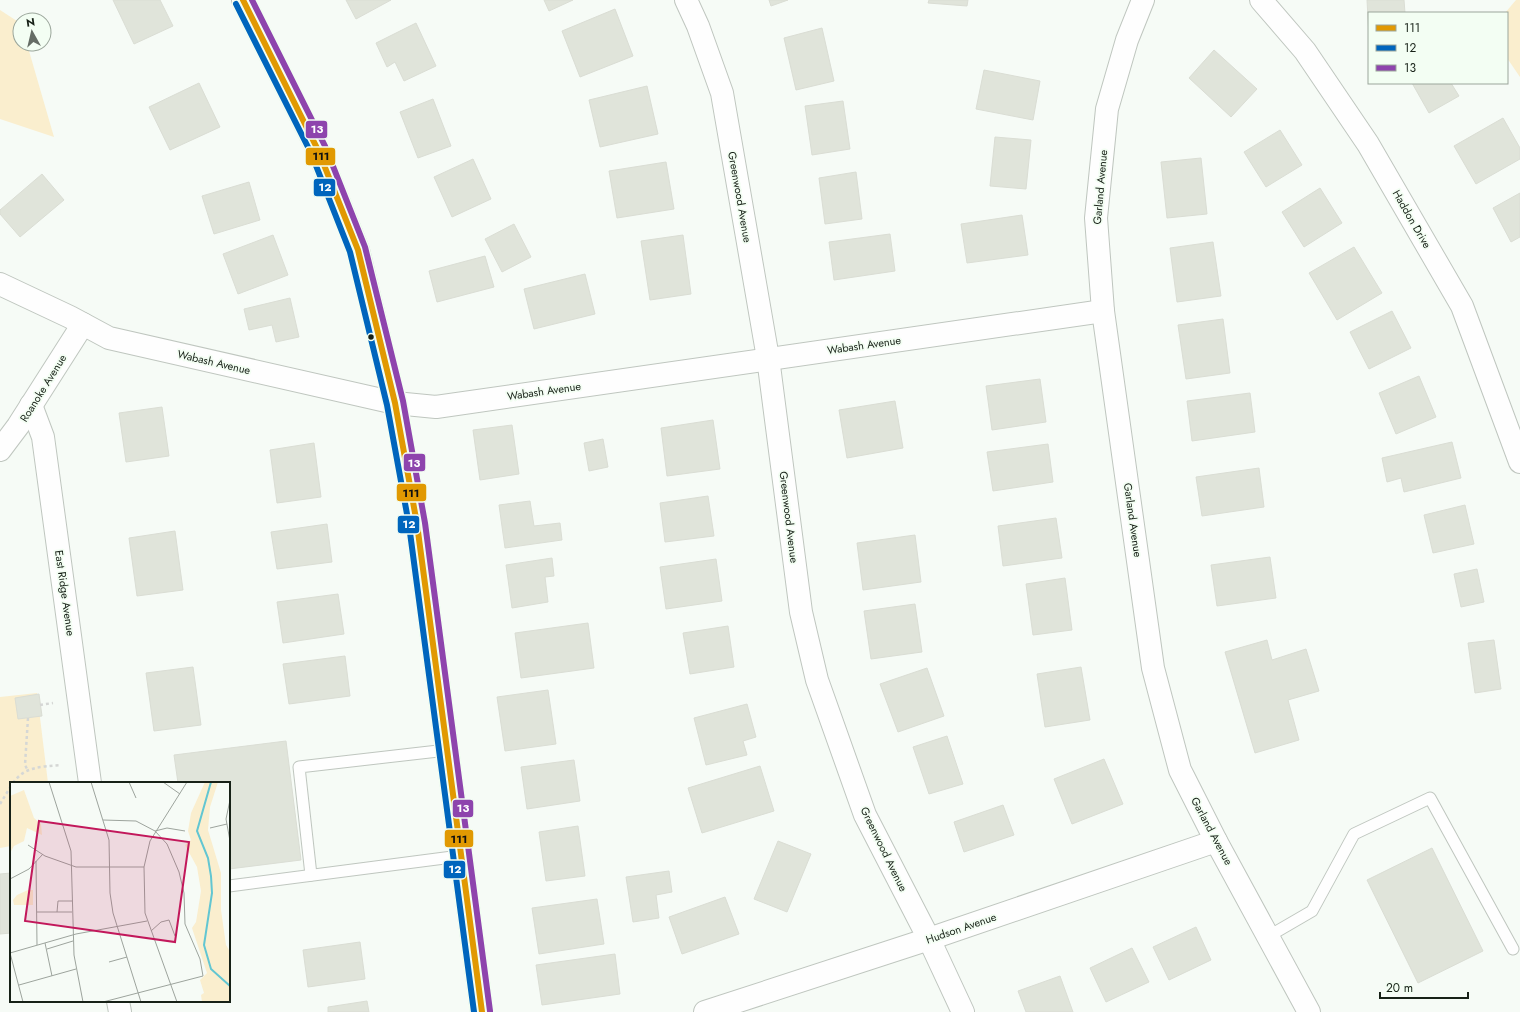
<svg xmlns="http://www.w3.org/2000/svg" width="1520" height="1012" font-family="Jost,sans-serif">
<rect width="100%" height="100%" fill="#f6fbf6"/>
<g fill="#faeece">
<path d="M1516 0H1520V77L1507 58V13H1505Z"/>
<path d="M0 10 20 23V44H27L54 137 0 119Z"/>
<path d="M37 693 48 783H11V846L0 848V697Z"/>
</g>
<g fill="#e0e4da" stroke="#daddd4">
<path d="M113 0H160L173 26 134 44Z"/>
<path d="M346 0H391L356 19Z"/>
<path d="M544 0H573L549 11Z"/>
<path d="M769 0H788L771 6Z"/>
<path d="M929 0H968L967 6 928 3Z"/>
<path d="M1367 0H1404L1405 13H1369V36Z"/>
<path d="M615 9 633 56 580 77 562 31Z"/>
<path d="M416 23 436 66 404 81 395 62 387 67 376 43Z"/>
<path d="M822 28 834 81 796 90 784 38Z"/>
<path d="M1214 50 1257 89 1231 117 1189 78Z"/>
<path d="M984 70 1040 81 1033 120 976 109Z"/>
<path d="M199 83 220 127 170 150 149 107Z"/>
<path d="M1412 83H1451L1459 96 1429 113Z"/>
<path d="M647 86 658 134 600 147 589 100Z"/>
<path d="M433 99 451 146 418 158 400 112Z"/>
<path d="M843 101 850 149 812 155 805 106Z"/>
<path d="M1503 118 1520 148V159L1476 184 1454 146Z"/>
<path d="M1280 130 1302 165 1266 187 1244 152Z"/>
<path d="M995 137 1031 140 1026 189 990 186Z"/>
<path d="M1201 158 1207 214 1167 218 1161 162Z"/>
<path d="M473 159 491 199 452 217 434 177Z"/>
<path d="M666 162 674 209 617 218 609 171Z"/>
<path d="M856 172 862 219 825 224 819 178Z"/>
<path d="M42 174 64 200 20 237 0 214V210Z"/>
<path d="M249 182 260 220 214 234 202 196Z"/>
<path d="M1320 188 1342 223 1304 247 1282 212Z"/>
<path d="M1520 193V237L1511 242 1493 208Z"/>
<path d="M1022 215 1028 255 967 263 961 224Z"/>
<path d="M514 224 531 257 502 272 485 239Z"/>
<path d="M890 234 895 271 834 280 829 242Z"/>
<path d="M273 235 288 275 238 294 223 254Z"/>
<path d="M683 235 691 294 650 300 641 241Z"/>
<path d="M1213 242 1221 296 1177 302 1170 248Z"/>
<path d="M1354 247 1382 293 1337 320 1309 273Z"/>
<path d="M485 256 494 287 437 302 429 271Z"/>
<path d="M585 274 595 314 534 329 524 289Z"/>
<path d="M290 298 299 337 276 342 272 325 249 330 244 309Z"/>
<path d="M1392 311 1411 348 1369 369 1350 332Z"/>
<path d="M1223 319 1230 373 1186 379 1178 325Z"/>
<path d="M1419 376 1436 417 1396 434 1379 393Z"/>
<path d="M1040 379 1046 422 992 430 986 386Z"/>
<path d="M1250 393 1255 432 1192 441 1187 401Z"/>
<path d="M895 401 903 448 847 458 839 410Z"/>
<path d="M162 407 169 456 126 462 119 413Z"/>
<path d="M713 420 720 469 667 476 661 428Z"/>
<path d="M512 425 519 474 480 480 473 430Z"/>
<path d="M603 439 608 467 589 471 584 443Z"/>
<path d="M1452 442 1461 478 1404 492 1401 478 1387 482 1382 458Z"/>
<path d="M314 443 321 497 277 503 270 450Z"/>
<path d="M1048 444 1053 482 993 491 987 452Z"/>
<path d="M1259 468 1264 507 1202 516 1196 477Z"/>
<path d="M708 496 714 536 665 542 660 503Z"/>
<path d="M530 501 534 526 560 523 562 540 505 548 499 505Z"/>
<path d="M1465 505 1474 544 1433 553 1424 515Z"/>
<path d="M1056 518 1062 558 1003 566 998 526Z"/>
<path d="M327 524 332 562 277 569 271 532Z"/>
<path d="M175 531 183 590 137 596 129 538Z"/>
<path d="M915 535 921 582 863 590 857 543Z"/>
<path d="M1270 557 1276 598 1217 606 1211 565Z"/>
<path d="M552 558 554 576 545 577 548 602 512 608 506 565Z"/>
<path d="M716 559 722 601 666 609 660 567Z"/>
<path d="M1477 569 1484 602 1461 607 1454 574Z"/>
<path d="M1065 578 1072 630 1033 635 1026 584Z"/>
<path d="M338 594 344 634 283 643 277 602Z"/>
<path d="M915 604 922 652 871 659 864 611Z"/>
<path d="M588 623 594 668 521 678 515 633Z"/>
<path d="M728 626 734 667 690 674 683 633Z"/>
<path d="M1267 640 1272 660 1306 649 1319 691 1288 700 1299 740 1255 753 1225 652Z"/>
<path d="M1494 640 1501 689 1475 693 1468 643Z"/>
<path d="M345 656 350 696 289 704 283 664Z"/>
<path d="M193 667 201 725 154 731 146 673Z"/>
<path d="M1081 667 1090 720 1045 727 1037 674Z"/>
<path d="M927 668 944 716 898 732 880 684Z"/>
<path d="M548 690 556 744 505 751 497 697Z"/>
<path d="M39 694 42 716 18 719 15 698Z"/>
<path d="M747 704 756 737 743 741 747 755 706 765 694 718Z"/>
<path d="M947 736 963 784 929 794 913 747Z"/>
<path d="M286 741 301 860 229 869V783H178L174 755Z"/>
<path d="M1104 759 1123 804 1072 824 1054 779Z"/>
<path d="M574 760 580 801 527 809 521 767Z"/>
<path d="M760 766 774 811 702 833 688 788Z"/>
<path d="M1003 805 1014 835 964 852 954 822Z"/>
<path d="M578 826 585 876 546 881 539 832Z"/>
<path d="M778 841 811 854 787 912 754 899Z"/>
<path d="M1432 848 1483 951 1418 983 1367 880Z"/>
<path d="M669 871 672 892 656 895 659 918 633 922 626 877Z"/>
<path d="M11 873V933L0 934V874Z"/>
<path d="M725 897 739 934 682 954 669 917Z"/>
<path d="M597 899 604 944 539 954 532 908Z"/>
<path d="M1196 927 1211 960 1169 980 1153 947Z"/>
<path d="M360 942 365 979 308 987 303 950Z"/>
<path d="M1132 948 1149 982 1106 1002 1090 968Z"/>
<path d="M615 954 620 994 542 1005 536 965Z"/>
<path d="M1060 976 1073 1012H1026L1018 991Z"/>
<path d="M367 1001 369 1012H328V1007Z"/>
</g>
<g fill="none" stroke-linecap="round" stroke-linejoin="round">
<g stroke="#bfc6bf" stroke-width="13">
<g id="lane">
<path d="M311 875 299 767 447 750"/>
<path d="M229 886 460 856"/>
<path d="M1269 936 1312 911 1354 834 1430 798 1513 949"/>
</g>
</g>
<g stroke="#bfc6bf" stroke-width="24">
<g id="street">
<path d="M686 0 698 26 722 93 768 358 801 612 817 680 865 815 929 939 963 1012"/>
<path d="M1143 0 1127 40 1107 109 1096 218 1103 311 1153 668 1180 770 1216 841 1309 1012"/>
<path d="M1261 0 1305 51 1368 144 1462 306 1520 462"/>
<path d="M0 284 70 317 109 338 395 403 436 407 1103 311"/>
<path d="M31 405 43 437 90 783"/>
<path d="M0 450 18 426 83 324"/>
<path d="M118 1001 120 1012"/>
<path d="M705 1012 929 939 1216 841"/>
</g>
</g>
<g stroke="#bfc6bf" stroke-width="24">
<path id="secondary" d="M243 0 318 150 358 250 395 403 417 524 482 1012"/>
</g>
<g stroke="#d5d7d5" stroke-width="2.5" stroke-dasharray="3 3" stroke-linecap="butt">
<path d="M40 705 53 703"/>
<path d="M28 718 25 765 28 771"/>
<path d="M13 783C25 766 41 767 61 765"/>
<path d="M0 804 11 786"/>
</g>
<use href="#lane" stroke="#fefefe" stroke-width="11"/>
<use href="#street" stroke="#fefefe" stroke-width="22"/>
<use href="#secondary" stroke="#fefefe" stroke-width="22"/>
<g stroke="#f3fef3" stroke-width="9">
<path id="bus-1" d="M243 0 318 150 358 250 395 403 417 524 482 1012"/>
</g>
<g stroke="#f3fef3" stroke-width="9">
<path id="bus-2" d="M236 4 311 153 350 252 387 405 409 525 474 1012"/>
</g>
<g stroke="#f3fef3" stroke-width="9">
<path id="bus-3" d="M252 0 325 146 365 247 403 401 425 523 490 1011"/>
</g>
<use href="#bus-1" stroke="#e19902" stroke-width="6"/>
<use href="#bus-2" stroke="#0065bd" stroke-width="6"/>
<use href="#bus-3" stroke="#8e44ad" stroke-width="6"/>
</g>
<circle fill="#172117" stroke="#f3fef3" stroke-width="1.5" cx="371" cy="337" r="3.5"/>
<g text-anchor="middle" stroke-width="3.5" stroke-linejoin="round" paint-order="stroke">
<g font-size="11" fill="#172117" stroke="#f3fef3">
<text transform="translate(1100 187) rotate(-85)" y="4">Garland Avenue</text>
<text transform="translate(740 197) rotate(80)" y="4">Greenwood Avenue</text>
<text transform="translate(1412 219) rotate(60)" y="4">Haddon Drive</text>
<text transform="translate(864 345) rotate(-8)" y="4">Wabash Avenue</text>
<text transform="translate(214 362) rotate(13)" y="4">Wabash Avenue</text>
<text transform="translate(43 388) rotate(-58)" y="4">Roanoke Avenue</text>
<text transform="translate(544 391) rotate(-8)" y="4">Wabash Avenue</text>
<text transform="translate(789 517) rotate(83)" y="4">Greenwood Avenue</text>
<text transform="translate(1133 520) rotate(82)" y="4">Garland Avenue</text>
<text transform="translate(65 593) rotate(82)" y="4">East Ridge Avenue</text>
<text transform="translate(1212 831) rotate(62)" y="4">Garland Avenue</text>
<text transform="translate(884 849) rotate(64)" y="4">Greenwood Avenue</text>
<text transform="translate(961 928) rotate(-19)" y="4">Hudson Avenue</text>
</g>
</g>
<g transform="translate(10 782)">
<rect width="220" height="220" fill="#f6fbf6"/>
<path d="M195 0H208L200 25 198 48 211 91V128L216 163 219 168 220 220H192L191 213 194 211 190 198 197 191 182 146 186 140 191 109 187 85 175 63 181 58 178 49 181 31ZM14 8 24 36 31 42 32 53 17 46 14 59 4 64 0 71V14ZM18 108H23V123H4L3 118 7 113Z" fill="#faeece"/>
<path fill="none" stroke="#62c6d2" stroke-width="2" d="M201 0 187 49 198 76 201 94 202 111 194 163 201 187 220 204"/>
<path fill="none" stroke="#9da49d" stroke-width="1" d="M39 0 61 69 64 173 73 220M81 0 99 58 100 111 103 131 131 220M119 0 126 16M153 0 170 12M220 18 216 37 220 59M93 38 126 39 145 49 157 46 175 49M200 46 217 42M18 63 35 74 66 85H134M26 79 27 163M0 97 19 87 33 72M27 130H62M47 130 48 119H63M141 149 151 140 159 138 165 154M35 161 42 194M37 167 63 159M0 171 66 152 137 139M0 171 13 220M99 180 117 175M9 203 66 187M93 220 193 194 190 177 175 142 174 111 169 90 157 62 145 49M167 220 135 131 134 85 140 59 177 0"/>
<path fill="#c2185b" fill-opacity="0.15" stroke="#c2185b" stroke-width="2" d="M29 39 179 60 165 160 15 139Z"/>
<rect width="220" height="220" fill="none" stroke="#172117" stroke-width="2"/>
</g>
<g stroke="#f3fef3" stroke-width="1.5">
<rect x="305" y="120" width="23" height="19" rx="4" fill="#8e44ad"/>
<rect x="305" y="147" width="31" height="19" rx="4" fill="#e19902"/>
<rect x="313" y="178" width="23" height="19" rx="4" fill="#0065bd"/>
<rect x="403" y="453" width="23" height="19" rx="4" fill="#8e44ad"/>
<rect x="396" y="483" width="31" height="19" rx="4" fill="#e19902"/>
<rect x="397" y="515" width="23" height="19" rx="4" fill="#0065bd"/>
<rect x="452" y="799" width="22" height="19" rx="4" fill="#8e44ad"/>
<rect x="444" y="829" width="30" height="19" rx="4" fill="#e19902"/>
<rect x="443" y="860" width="23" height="19" rx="4" fill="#0065bd"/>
</g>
<g font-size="11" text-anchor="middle" font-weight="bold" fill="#fff">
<text x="317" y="133">13</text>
<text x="325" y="191">12</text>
<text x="414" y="467">13</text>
<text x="409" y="528">12</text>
<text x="463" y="812">13</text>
<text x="455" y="873">12</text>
</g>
<g font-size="11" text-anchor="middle" font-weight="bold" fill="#111">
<text x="321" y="160">111</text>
<text x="411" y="497">111</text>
<text x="459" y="843">111</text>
</g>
<rect x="1368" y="12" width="140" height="72" fill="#f3fef3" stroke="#9ba69b"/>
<rect x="1376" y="25" width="20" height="6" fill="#e19902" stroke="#9ba69b"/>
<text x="1404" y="32" font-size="12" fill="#172117">111</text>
<rect x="1376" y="45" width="20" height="6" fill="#0065bd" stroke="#9ba69b"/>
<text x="1404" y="52" font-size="12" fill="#172117">12</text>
<rect x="1376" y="65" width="20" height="6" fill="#8e44ad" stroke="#9ba69b"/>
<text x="1404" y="72" font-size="12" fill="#172117">13</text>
<g transform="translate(32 32) rotate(352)"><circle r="19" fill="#f3fef3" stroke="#9ba69b"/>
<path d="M0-3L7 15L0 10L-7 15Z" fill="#656d65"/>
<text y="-6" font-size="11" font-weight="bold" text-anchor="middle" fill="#172117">N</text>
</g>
<path d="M1380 992v6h88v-6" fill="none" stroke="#172117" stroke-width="2"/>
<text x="1386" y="992" font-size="12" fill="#172117" stroke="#f3fef3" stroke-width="3" paint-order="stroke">20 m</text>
</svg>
